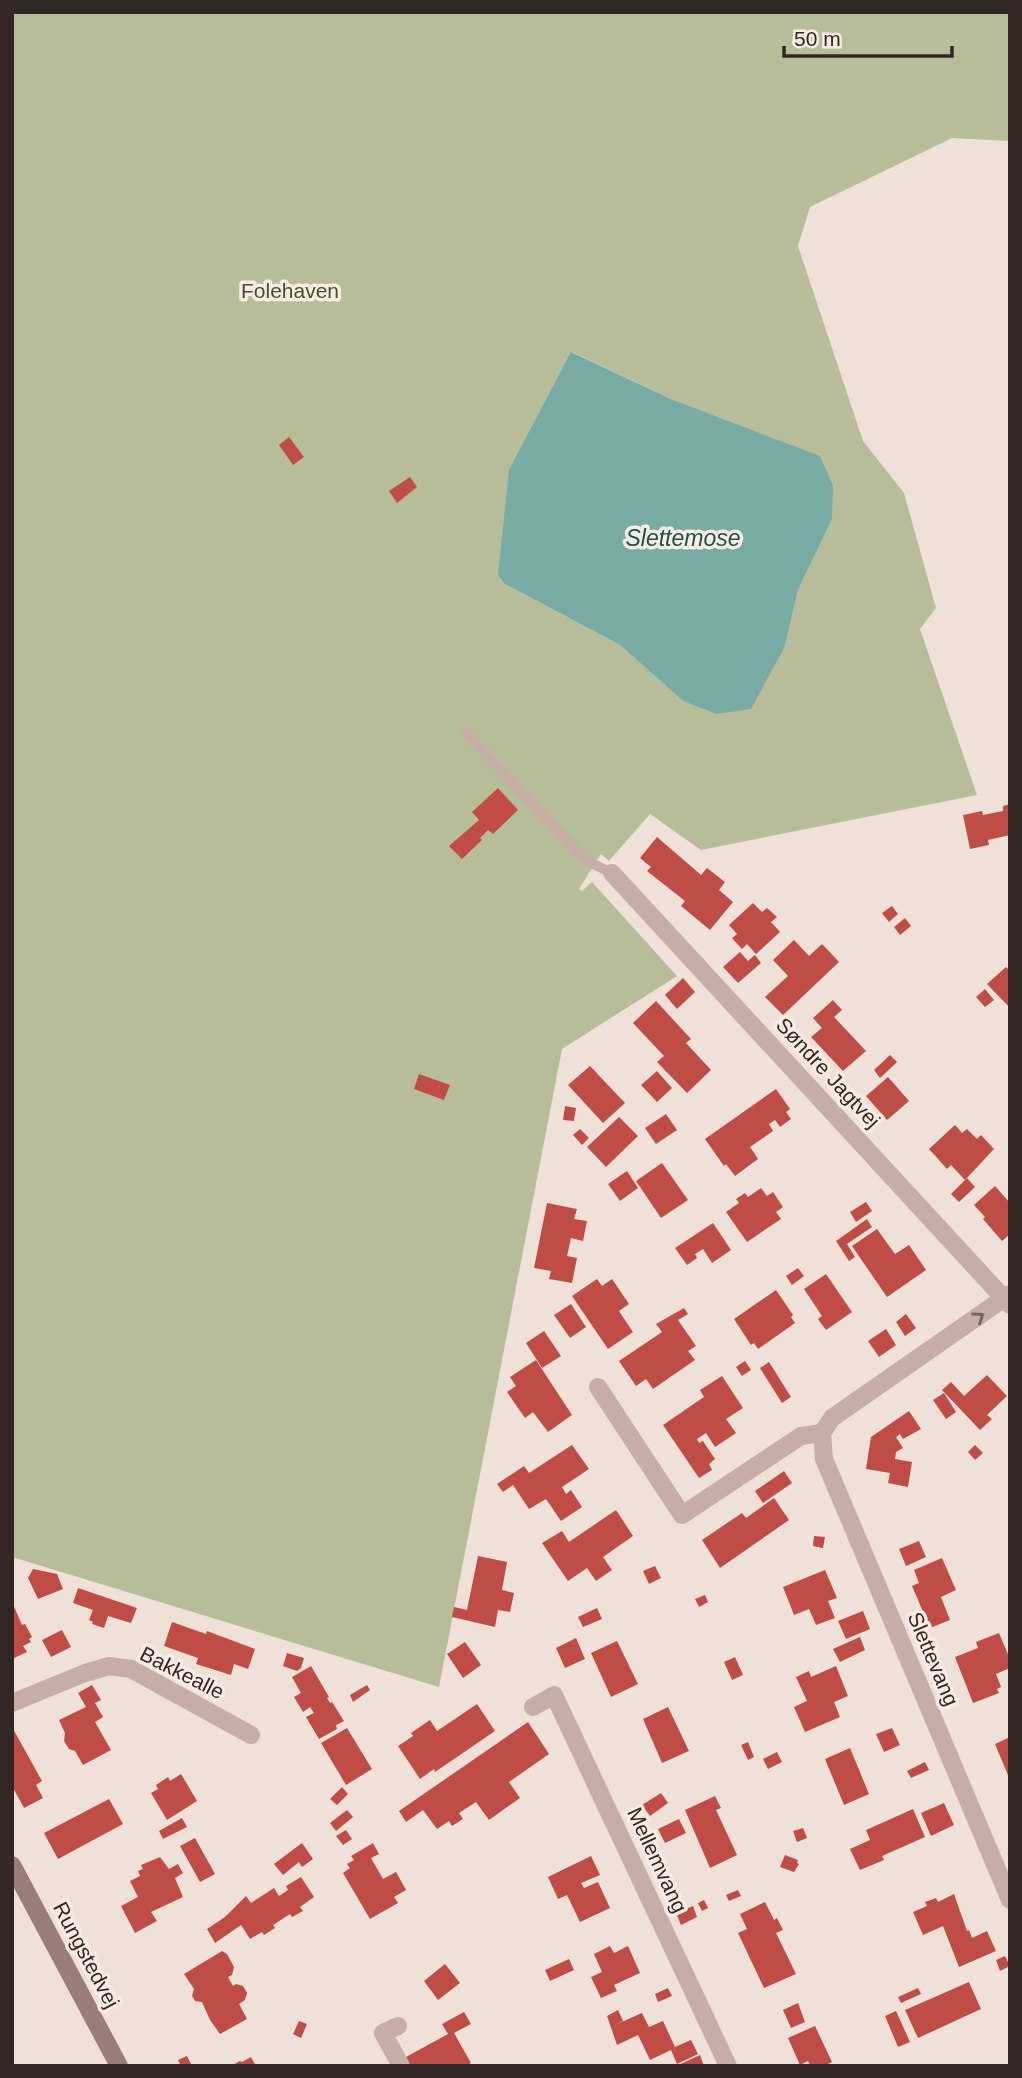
<svg xmlns="http://www.w3.org/2000/svg" width="1022" height="2078" font-family="Arial,sans-serif">
<rect width="100%" height="100%" fill="#efe0d8"/>
<path fill="#b7bd99" fill-rule="evenodd" d="M12 12H1010V141L952 138 810 207 798 246 863 441 904 493 936 608 920 629 977 795 701 850 650 814 609 861 601 854 579 889 582 891 592 882 677 976 562 1049 439 1687 12 1557ZM572 352 673 400 832 519 798 590 785 646 683 701 620 645 505 584Z"/>
<path fill="#78aba4" d="M571 352 673 400 820 456 833 486 832 519 798 590 785 646 751 709 717 714 683 701 620 645 505 584 498 575 509 470Z"/>
<g fill="#c04d45">
<path d="M289 437 304 457 293 465 279 445Z"/>
<path d="M410 477 417 487 397 503 389 491Z"/>
<path d="M498 788 518 810 493 834 488 830 480 838 482 840 462 859 449 846 479 820 472 812Z"/>
<path d="M1010 804V835L988 840 989 845 970 849 963 815 982 811 983 815 1003 811V806Z"/>
<path d="M657 837 701 875 707 868 725 882 719 890 733 902 710 930 681 906 685 901 647 871 651 867 640 858Z"/>
<path d="M753 903 762 912 767 908 777 917 771 922 780 932 756 954 747 944 742 949 732 938 737 934 729 925Z"/>
<path d="M892 906 898 914 889 922 882 913Z"/>
<path d="M905 918 911 926 900 935 894 927Z"/>
<path d="M794 940 809 956 822 944 839 962 783 1015 765 997 788 976 773 960Z"/>
<path d="M740 952 748 961 755 955 761 963 738 983 723 967Z"/>
<path d="M1006 967 1010 971V1008L987 984Z"/>
<path d="M683 978 695 992 677 1009 665 995Z"/>
<path d="M985 989 994 1000 985 1007 976 997Z"/>
<path d="M833 1000 842 1010 834 1017 866 1051 843 1071 811 1037 822 1028 813 1018Z"/>
<path d="M656 1001 691 1039 686 1043 711 1070 687 1093 657 1062 664 1056 633 1023Z"/>
<path d="M890 1055 897 1062 880 1078 874 1070Z"/>
<path d="M590 1066 625 1103 603 1123 568 1085Z"/>
<path d="M657 1071 672 1088 657 1102 641 1085Z"/>
<path d="M419 1074 450 1085 444 1100 414 1089Z"/>
<path d="M888 1077 909 1101 887 1120 866 1096Z"/>
<path d="M776 1089 790 1109 786 1112 791 1119 780 1127 775 1120 769 1124 773 1131 750 1147 758 1159 735 1176 726 1164 724 1166 705 1139Z"/>
<path d="M565 1106 576 1108 574 1121 563 1120Z"/>
<path d="M666 1114 677 1130 656 1144 645 1128Z"/>
<path d="M619 1117 638 1136 606 1167 587 1147Z"/>
<path d="M955 1125 962 1133 967 1129 977 1139 981 1135 994 1149 965 1180 951 1165 947 1169 929 1149Z"/>
<path d="M580 1129 589 1138 582 1145 573 1135Z"/>
<path d="M662 1163 688 1200 661 1218 636 1181Z"/>
<path d="M627 1171 638 1188 620 1201 608 1184Z"/>
<path d="M967 1178 975 1187 959 1202 951 1194Z"/>
<path d="M995 1186 1010 1203V1234L1002 1241 983 1219 985 1217 974 1205Z"/>
<path d="M761 1188 767 1196 773 1192 783 1207 776 1212 781 1219 747 1242 726 1212 739 1203 736 1199 745 1193 748 1197Z"/>
<path d="M866 1202 872 1211 856 1222 850 1212Z"/>
<path d="M547 1203 577 1209 574 1219 587 1221 583 1241 571 1238 567 1256 577 1258 572 1283 549 1279 551 1271 534 1268Z"/>
<path d="M867 1219 872 1227 847 1244 855 1257 849 1261 836 1241Z"/>
<path d="M713 1223 731 1250 712 1263 703 1249 695 1254 697 1258 687 1265 675 1248Z"/>
<path d="M877 1229 895 1254 909 1245 926 1270 887 1297 852 1246Z"/>
<path d="M798 1268 804 1276 792 1285 786 1276Z"/>
<path d="M826 1274 852 1312 826 1330 818 1319 822 1316 804 1289Z"/>
<path d="M597 1279 602 1286 612 1279 629 1304 619 1311 633 1332 608 1349 572 1296Z"/>
<path d="M776 1290 793 1315 791 1317 795 1323 758 1349 754 1343 751 1345 734 1319Z"/>
<path d="M571 1304 586 1327 570 1338 554 1315Z"/>
<path d="M684 1308 688 1314 678 1320 696 1346 688 1351 695 1360 653 1389 646 1379 636 1386 619 1361 662 1332 656 1324Z"/>
<path d="M906 1314 916 1328 905 1336 896 1322Z"/>
<path d="M886 1329 896 1345 879 1357 868 1341Z"/>
<path d="M544 1331 561 1356 542 1368 526 1343Z"/>
<path d="M536 1360 572 1415 548 1432 533 1412 525 1418 507 1392 516 1386 510 1377Z"/>
<path d="M745 1361 751 1370 742 1376 736 1367Z"/>
<path d="M769 1362 791 1397 782 1403 760 1368Z"/>
<path d="M987 1375 1007 1396 987 1415 992 1419 980 1430 942 1390 951 1382 964 1396Z"/>
<path d="M722 1376 743 1408 726 1419 736 1433 715 1447 706 1433 697 1439 699 1443 703 1441 715 1459 709 1464 712 1470 699 1478 663 1425 704 1397 700 1390Z"/>
<path d="M944 1393 956 1412 946 1419 933 1400Z"/>
<path d="M909 1411 921 1429 903 1439 900 1434 896 1437 903 1448 896 1452 895 1459 912 1462 908 1487 888 1483 890 1473 866 1469 871 1437Z"/>
<path d="M572 1445 589 1469 562 1487 566 1494 571 1490 582 1507 561 1521 546 1499 529 1509 513 1485 503 1492 497 1484 524 1466 529 1473Z"/>
<path d="M975 1445 983 1453 975 1460 968 1452Z"/>
<path d="M784 1471 792 1483 763 1503 755 1491Z"/>
<path d="M774 1498 789 1520 720 1568 702 1540 742 1513 746 1518Z"/>
<path d="M616 1510 633 1536 603 1557 612 1570 596 1581 587 1568 568 1581 542 1543 562 1531 569 1542Z"/>
<path d="M814 1536 825 1537 823 1548 813 1546Z"/>
<path d="M919 1541 926 1557 906 1566 899 1549Z"/>
<path d="M478 1556 507 1562 502 1590 514 1593 510 1612 498 1610 495 1627 452 1617 454 1607 467 1610Z"/>
<path d="M942 1558 956 1590 941 1597 950 1620 930 1628 912 1586 919 1583 914 1570Z"/>
<path d="M655 1566 661 1578 649 1584 643 1571Z"/>
<path d="M33 1569 57 1574 63 1589 38 1599 28 1578Z"/>
<path d="M825 1570 837 1598 828 1601 835 1618 816 1625 809 1609 794 1615 783 1587Z"/>
<path d="M78 1588 137 1608 131 1623 108 1616 104 1628 92 1624 93 1622 89 1620 93 1610 73 1603Z"/>
<path d="M705 1595 708 1602 699 1607 695 1599Z"/>
<path d="M12 1602 22 1625 25 1624 32 1637 29 1639 31 1642 23 1646 27 1652 12 1659Z"/>
<path d="M597 1608 602 1619 583 1627 578 1617Z"/>
<path d="M863 1611 870 1629 846 1639 838 1621Z"/>
<path d="M172 1622 206 1634 207 1631 255 1649 248 1669 234 1664 231 1675 196 1664 198 1658 164 1646Z"/>
<path d="M62 1630 71 1647 51 1657 42 1640Z"/>
<path d="M999 1633 1010 1659V1668L996 1674 1001 1687 997 1689 999 1693 973 1703 955 1657 978 1648 976 1642Z"/>
<path d="M860 1637 865 1650 840 1662 833 1649Z"/>
<path d="M576 1638 585 1659 565 1668 556 1648Z"/>
<path d="M617 1641 638 1684 611 1697 591 1653Z"/>
<path d="M465 1642 481 1665 463 1678 447 1654Z"/>
<path d="M287 1653 304 1658 301 1668 297 1671 283 1666Z"/>
<path d="M735 1657 743 1675 732 1680 724 1662Z"/>
<path d="M311 1666 329 1697 327 1698 330 1703 332 1702 344 1721 336 1725 337 1729 319 1739 306 1717 314 1713 310 1707 303 1712 294 1697 301 1693 292 1677Z"/>
<path d="M836 1666 848 1696 834 1702 840 1717 805 1732 794 1707 807 1701 796 1677 809 1671 811 1677Z"/>
<path d="M92 1685 101 1700 95 1703 103 1717 95 1722 111 1750 83 1765 75 1751 69 1749 64 1741 65 1733 59 1720 86 1707 78 1693Z"/>
<path d="M367 1685 370 1690 353 1702 350 1695Z"/>
<path d="M477 1704 495 1731 435 1772 434 1769 420 1779 398 1746 413 1736 411 1733 430 1720 437 1731Z"/>
<path d="M668 1707 689 1751 662 1763 643 1719Z"/>
<path d="M528 1722 549 1754 509 1782 520 1798 489 1820 476 1802 459 1813 463 1819 452 1826 449 1821 437 1829 423 1810 406 1822 399 1811Z"/>
<path d="M12 1727 42 1781 36 1785 43 1798 24 1808 12 1786Z"/>
<path d="M347 1728 372 1769 346 1785 321 1743Z"/>
<path d="M892 1728 900 1745 884 1752 876 1734Z"/>
<path d="M1010 1737V1780L995 1744Z"/>
<path d="M748 1742 754 1757 748 1760 741 1745Z"/>
<path d="M850 1748 869 1794 844 1805 825 1759Z"/>
<path d="M777 1752 782 1762 768 1769 763 1759Z"/>
<path d="M925 1762 929 1770 911 1778 907 1771Z"/>
<path d="M181 1774 197 1801 167 1820 151 1793 158 1789 156 1785 168 1777 170 1781Z"/>
<path d="M342 1787 348 1794 337 1805 330 1799Z"/>
<path d="M661 1793 668 1803 650 1816 642 1805Z"/>
<path d="M715 1796 721 1808 716 1810 737 1855 710 1868 685 1810Z"/>
<path d="M109 1799 123 1824 58 1859 44 1833Z"/>
<path d="M944 1803 954 1825 931 1836 921 1813Z"/>
<path d="M913 1809 925 1837 882 1856 884 1860 860 1870 850 1849 870 1840 866 1830Z"/>
<path d="M347 1810 353 1817 336 1831 330 1823Z"/>
<path d="M182 1818 187 1827 163 1839 159 1831Z"/>
<path d="M679 1819 686 1833 665 1843 658 1829Z"/>
<path d="M803 1828 807 1838 797 1842 793 1831Z"/>
<path d="M346 1830 352 1839 343 1845 336 1836Z"/>
<path d="M195 1838 215 1874 200 1882 180 1846Z"/>
<path d="M302 1843 313 1859 302 1867 299 1862 283 1875 274 1864Z"/>
<path d="M373 1843 379 1854 371 1858 383 1879 396 1872 406 1890 394 1897 398 1903 370 1919 343 1873 350 1868 347 1864 354 1860 351 1856Z"/>
<path d="M785 1855 798 1860 797 1863 799 1864 794 1872 780 1867Z"/>
<path d="M591 1856 600 1875 581 1883 584 1888 598 1882 610 1908 580 1922 567 1895 558 1899 548 1877Z"/>
<path d="M160 1857 169 1869 178 1864 183 1873 175 1878 183 1897 151 1912 157 1921 135 1933 121 1906 138 1897 130 1881 140 1876 138 1871 143 1869 141 1865Z"/>
<path d="M301 1877 314 1897 300 1907 303 1911 292 1917 290 1914 273 1925 275 1928 264 1935 262 1932 250 1939 241 1925 215 1943 207 1929 225 1917 246 1896 251 1903 274 1888 279 1896 288 1890 286 1886Z"/>
<path d="M738 1890 741 1896 729 1901 726 1895Z"/>
<path d="M954 1894 967 1931 969 1930 972 1938 987 1931 996 1951 959 1967 943 1926 923 1935 913 1912 927 1906 925 1902 936 1898 938 1902Z"/>
<path d="M704 1900 708 1908 702 1911 698 1903Z"/>
<path d="M765 1902 774 1920 777 1918 783 1930 776 1933 796 1974 764 1988 738 1933 747 1929 740 1914Z"/>
<path d="M693 1906 697 1917 681 1925 676 1913Z"/>
<path d="M610 1946 614 1953 628 1946 640 1973 614 1985 617 1991 601 1998 591 1977 602 1972 594 1954Z"/>
<path d="M222 1951 227 1954 234 1967 232 1975 228 1977 233 1986 236 1984 243 1986 247 1993 245 2000 239 2004 247 2019 220 2034 210 2020 202 2002 195 2001 192 1996 194 1989 184 1974Z"/>
<path d="M1005 1956 1010 1966 1000 1971 996 1960Z"/>
<path d="M569 1959 574 1970 550 1981 545 1970Z"/>
<path d="M445 1964 460 1983 438 2000 424 1981Z"/>
<path d="M969 1982 981 2009 918 2038 905 2010Z"/>
<path d="M668 1988 672 1996 658 2002 655 1994Z"/>
<path d="M918 1988 921 1994 901 2003 898 1997Z"/>
<path d="M798 2003 805 2022 791 2028 783 2010Z"/>
<path d="M618 2010 623 2021 615 2025 642 2013 649 2027 663 2021 675 2047 691 2040 698 2054 677 2064 671 2050 650 2060 638 2035 617 2045 607 2016Z"/>
<path d="M896 2011 910 2042 898 2047 885 2016Z"/>
<path d="M464 2012 471 2024 454 2033 471 2063 465 2066H410L406 2057 448 2034 442 2024Z"/>
<path d="M299 2021 307 2024 301 2038 293 2034Z"/>
<path d="M815 2026 832 2062 824 2066H810L808 2061 800 2065 788 2038Z"/>
<path d="M700 2055 704 2066H676Z"/>
<path d="M187 2056 192 2066H181L178 2060Z"/>
<path d="M251 2057 256 2066H231L240 2061 242 2062Z"/>
</g>
<g fill="none" stroke-linecap="round" stroke-linejoin="round">
<path stroke="#c7aea5" stroke-width="10" d="M466 733 585 860 612 873"/>
<g stroke="#c7aea5" stroke-width="18">
<path d="M612 873 1010 1305"/>
<path d="M1010 1294 832 1418 822 1433 824 1459 1010 1900"/>
<path d="M598 1387 682 1515 801 1436 822 1433"/>
<path d="M12 1703 85 1673 109 1666 131 1669 251 1735"/>
<path d="M533 1707 554 1695 728 2066"/>
<path d="M398 2026 383 2033 401 2066"/>
</g>
<path stroke="#9a7d76" stroke-width="18" d="M12 1865 119 2066"/>
</g>
<defs><path id="oneway-chevron" d="M-2-3.5L2.5 0L-2 3.5" fill="none" stroke-width="1.6" stroke-linecap="round" stroke-linejoin="round" transform="scale(1.75)"/></defs>
<use stroke="#76645f" href="#oneway-chevron" transform="translate(979 1317) rotate(-35)"/>
<g text-anchor="middle" stroke-width="7" stroke-linejoin="round" paint-order="stroke">
<g font-size="21" fill="#484f2b" stroke="#f8ebe3">
<text x="290" y="298">Folehaven</text>
</g>
<g font-size="21" fill="#332726" stroke="#f8ebe3">
<text transform="translate(828 1073) rotate(47)" y="7">Søndre Jagtvej</text>
<text transform="translate(933 1659) rotate(67)" y="7">Slettevang</text>
<text transform="translate(182 1673) rotate(27)" y="7">Bakkealle</text>
<text transform="translate(657 1860) rotate(65)" y="7">Mellemvang</text>
<text transform="translate(86 1955) rotate(62)" y="7">Rungstedvej</text>
</g>
<g font-size="23" font-style="italic" fill="#1d524c" stroke="#f8ebe3">
<text x="683" y="546">Slettemose</text>
</g>
</g>
<rect width="1022" height="2078" fill="none" stroke="#332726" stroke-width="28"/>
<path d="M784 46v10h168v-10" fill="none" stroke="#332726" stroke-width="3.5"/>
<text x="794" y="46" font-size="21" fill="#332726" stroke="#f8ebe3" stroke-width="5" paint-order="stroke">50 m</text>
</svg>
